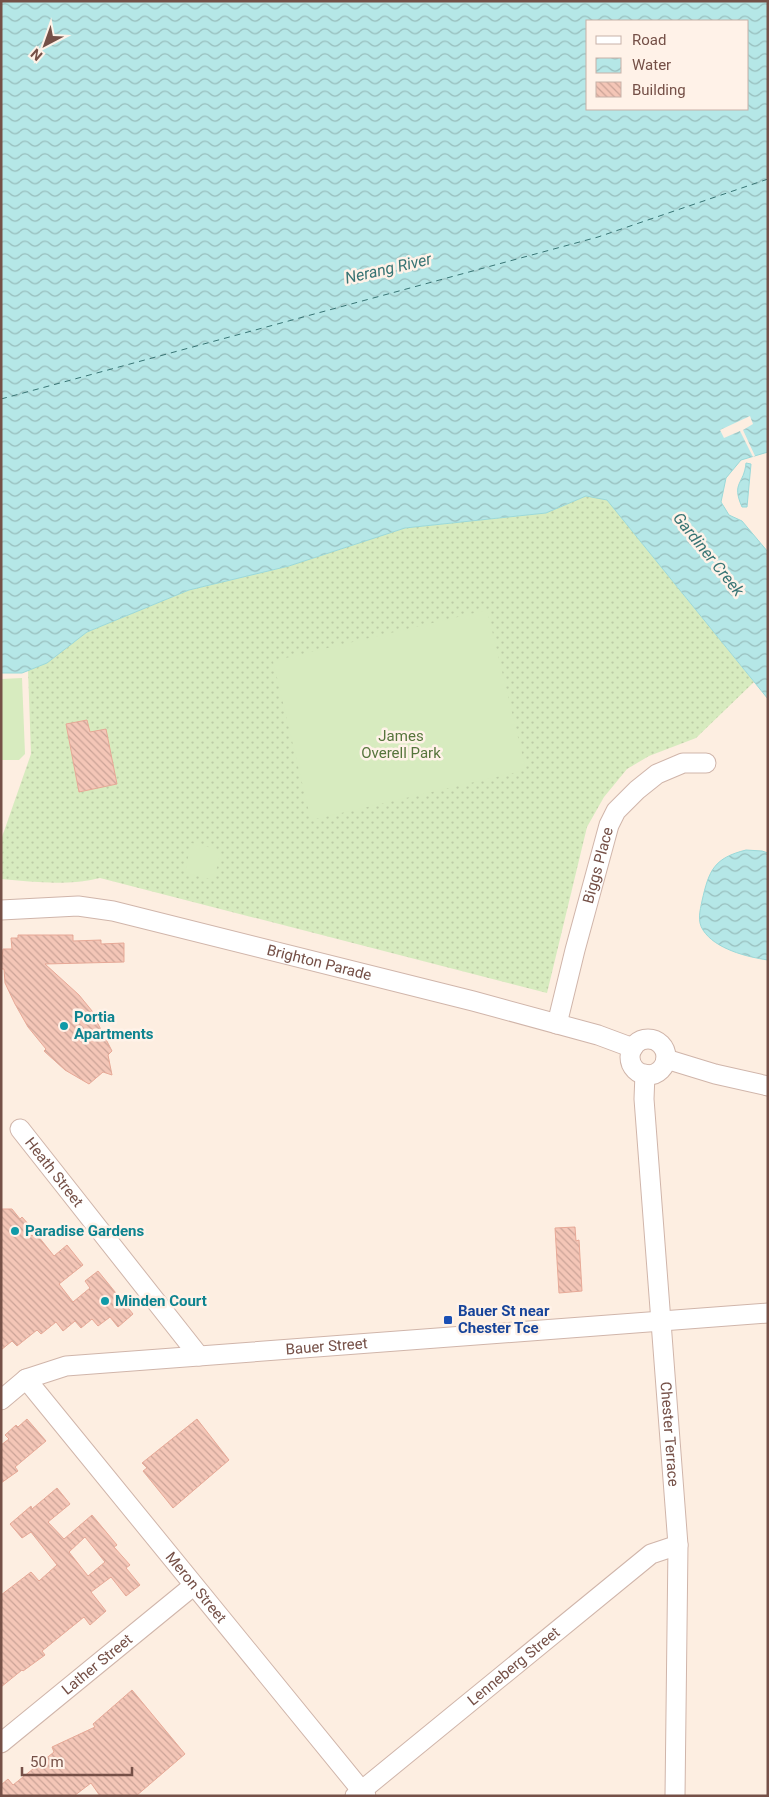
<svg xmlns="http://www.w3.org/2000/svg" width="769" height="1797" font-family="Roboto,sans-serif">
<defs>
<pattern id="grass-dots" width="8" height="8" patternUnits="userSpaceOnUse" patternTransform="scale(1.25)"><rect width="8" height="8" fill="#d7ebbf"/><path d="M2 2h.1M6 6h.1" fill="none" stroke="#bccba6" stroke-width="1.8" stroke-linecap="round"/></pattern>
<pattern id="water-waves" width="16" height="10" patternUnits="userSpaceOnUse" patternTransform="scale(1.25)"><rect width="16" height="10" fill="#b5e7e7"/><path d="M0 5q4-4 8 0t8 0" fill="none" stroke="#98bebd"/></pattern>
<pattern id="building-back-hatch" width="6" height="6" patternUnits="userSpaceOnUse" patternTransform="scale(1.25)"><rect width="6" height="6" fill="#f4c6b7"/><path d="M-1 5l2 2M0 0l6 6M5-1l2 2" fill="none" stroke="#caa397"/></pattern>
</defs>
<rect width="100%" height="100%" fill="#fdeee1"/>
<path fill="url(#grass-dots)" d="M586 496 607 500 754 682 696 738 649 756 627 769 604 797 587 827 547 993 100 878C68 886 34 882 1 879V840L31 754 28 670 47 663 87 632 189 590 289 566 405 528 546 513Z"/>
<g fill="#d7ebbf">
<path d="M487 610 526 770 311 820 273 661Z"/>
<path d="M22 678 25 754 19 760H1V679Z"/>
<path d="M191 843 221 850 214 880 185 873Z"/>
</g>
<g fill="url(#water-waves)" stroke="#9bd9d9" fill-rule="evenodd">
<path d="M1 1H768V452L741 460 726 478 721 502 729 515 742 521 768 552V699L607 500 586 496 546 513 405 528 289 566 189 590 87 632 47 663 22 673H1ZM588 21H748V109H588Z"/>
<path d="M746 463 751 464 747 507H742C731 482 744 485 746 463Z"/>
<path d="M746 850 762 851 768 853V960C747 957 715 949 703 930 697 921 700 911 702 901 709 870 714 858 746 850Z"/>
</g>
<path fill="#fdeee1" d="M750 416 753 424 743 430 755 456 753 457 740 431 724 438 720 430Z"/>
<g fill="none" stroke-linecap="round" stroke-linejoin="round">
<path stroke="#387474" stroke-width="1" stroke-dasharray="6 5" stroke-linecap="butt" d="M1 399 598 237 768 179"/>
</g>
<g fill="url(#building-back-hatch)" stroke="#e7a997" fill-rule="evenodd">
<path d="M87 720 90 732 106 729 117 784 79 792 66 724Z"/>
<path d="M18 935H73V941L101 940V944L124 943V962L45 964 79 995 97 1017 95 1018 112 1051 108 1055 112 1075 103 1072 89 1084 65 1070 44 1051 46 1049 28 1027 15 1004 5 983 4 969H1L3 949H12L11 938H18Z"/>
<path d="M1 1209H12L20 1219 22 1217 30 1226 29 1235 38 1236 54 1256 67 1245 83 1265 59 1284 73 1302 90 1288 85 1281 98 1271 133 1314 118 1327 110 1317 98 1326 92 1319 81 1328 75 1321 63 1331 56 1322 41 1334 37 1330 17 1346 12 1341 1 1350Z"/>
<path d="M575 1227 576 1241 579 1240 582 1291 559 1293 555 1228Z"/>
<path d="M27 1419 46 1441 15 1467 18 1471 1 1483V1445L9 1439 5 1435 16 1425 18 1427Z"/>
<path d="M197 1419 229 1460 173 1508 143 1471 147 1468 142 1463Z"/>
<path d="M57 1488 70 1504 48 1522 64 1539 92 1515 117 1545 114 1547 130 1565 126 1568 140 1585 126 1596 111 1577 91 1592 106 1611 90 1625 84 1617 42 1651 45 1655 23 1671 22 1670 1 1687V1595L31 1572 39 1581 57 1565 31 1532 22 1538 10 1524 31 1506 32 1509ZM85 1537 105 1562 88 1576 69 1552Z"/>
<path d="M132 1690 185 1754 136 1796H100L91 1783 74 1796H1V1785L8 1779 13 1785 54 1752 52 1747 95 1727 93 1724Z"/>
</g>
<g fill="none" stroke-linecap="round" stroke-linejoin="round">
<g stroke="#d0b5aa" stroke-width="21">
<g id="minor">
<path id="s1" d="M1 910 78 906 113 911 473 1001 598 1035 633 1048"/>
<path id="s2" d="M557 1024 575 950 609 825 616 811 637 790 657 774 683 763H706"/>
<circle cx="648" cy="1057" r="18"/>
<path d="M666 1059 715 1074 768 1086"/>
<path id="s3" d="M645 1074 644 1099 678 1545 675 1796"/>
<path id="s4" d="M20 1129 199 1356"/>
<path id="s5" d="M26 1379 366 1796"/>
<path id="s6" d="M1 1400 26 1379 66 1366 768 1313"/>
<path id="s7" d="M1 1743 193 1586"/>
<path id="s8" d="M355 1796 651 1554 678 1545"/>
</g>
</g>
<use href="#minor" stroke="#fff" stroke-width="19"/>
</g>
<g fill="#0f9aa8" stroke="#fff2e8" stroke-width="2">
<circle cx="64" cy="1026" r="5"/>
<circle cx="15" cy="1231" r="5"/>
<circle cx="105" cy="1301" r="5"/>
</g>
<rect fill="#1a4fb4" stroke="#fff2e8" stroke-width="2" x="443" y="1315" width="10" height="10" rx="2.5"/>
<g text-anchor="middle" stroke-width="5" stroke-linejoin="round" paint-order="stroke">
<g font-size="15" fill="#56753c" stroke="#fff2e8">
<text x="401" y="741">James<tspan x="401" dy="17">Overell Park</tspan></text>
</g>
<g font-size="15" fill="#755047" stroke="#fff2e8">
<text dy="5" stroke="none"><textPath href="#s2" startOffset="164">Biggs Place</textPath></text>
<text dy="5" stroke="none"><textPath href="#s1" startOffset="325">Brighton Parade</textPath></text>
<text dy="5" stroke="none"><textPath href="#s4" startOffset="55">Heath Street</textPath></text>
<text dy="5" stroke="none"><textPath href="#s6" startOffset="336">Bauer Street</textPath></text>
<text dy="5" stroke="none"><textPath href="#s3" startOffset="361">Chester Terrace</textPath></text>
<text dy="5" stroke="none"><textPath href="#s5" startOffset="269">Meron Street</textPath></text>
<text dy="5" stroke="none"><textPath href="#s7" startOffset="124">Lather Street</textPath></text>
<text dy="5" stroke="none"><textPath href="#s8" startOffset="205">Lenneberg Street</textPath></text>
</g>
<g font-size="15" font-weight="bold" fill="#0d838f" stroke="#fff2e8" text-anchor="start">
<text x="74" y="1022">Portia<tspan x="74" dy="17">Apartments</tspan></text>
<text x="25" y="1236">Paradise Gardens</text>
<text x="115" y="1306">Minden Court</text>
</g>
<g font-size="15" font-weight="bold" fill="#164399" stroke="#fff2e8" text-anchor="start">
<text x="458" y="1316">Bauer St near<tspan x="458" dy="17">Chester Tce</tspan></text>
</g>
<g font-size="16" font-style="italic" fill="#387474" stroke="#fff2e8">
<text transform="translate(388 268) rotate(-13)" y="6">Nerang River</text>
<text transform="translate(709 554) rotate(51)" y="6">Gardiner Creek</text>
</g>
</g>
<rect width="769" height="1797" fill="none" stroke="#755047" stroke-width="5"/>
<rect x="586" y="20" width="162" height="90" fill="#fff2e8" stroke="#c8b1a8"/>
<rect x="596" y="36" width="25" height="8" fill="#ffffff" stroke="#c8b1a8"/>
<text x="632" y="45" font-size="15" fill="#755047">Road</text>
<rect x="596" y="58" width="25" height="15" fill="url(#water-waves)" stroke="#c8b1a8"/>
<text x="632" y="70" font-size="15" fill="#755047">Water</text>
<rect x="596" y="82" width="25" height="15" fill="url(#building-back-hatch)" stroke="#c8b1a8"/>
<text x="632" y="95" font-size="15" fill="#755047">Building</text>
<g transform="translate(45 45) rotate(221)" stroke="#fff2e8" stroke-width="4" paint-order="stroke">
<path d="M0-4L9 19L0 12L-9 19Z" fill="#755047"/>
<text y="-8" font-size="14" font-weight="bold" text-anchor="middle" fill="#755047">N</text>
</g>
<path d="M22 1767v8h110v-8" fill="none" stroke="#755047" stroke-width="2.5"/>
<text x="30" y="1767" font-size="15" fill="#755047" stroke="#fff2e8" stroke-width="4" paint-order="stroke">50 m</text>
</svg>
